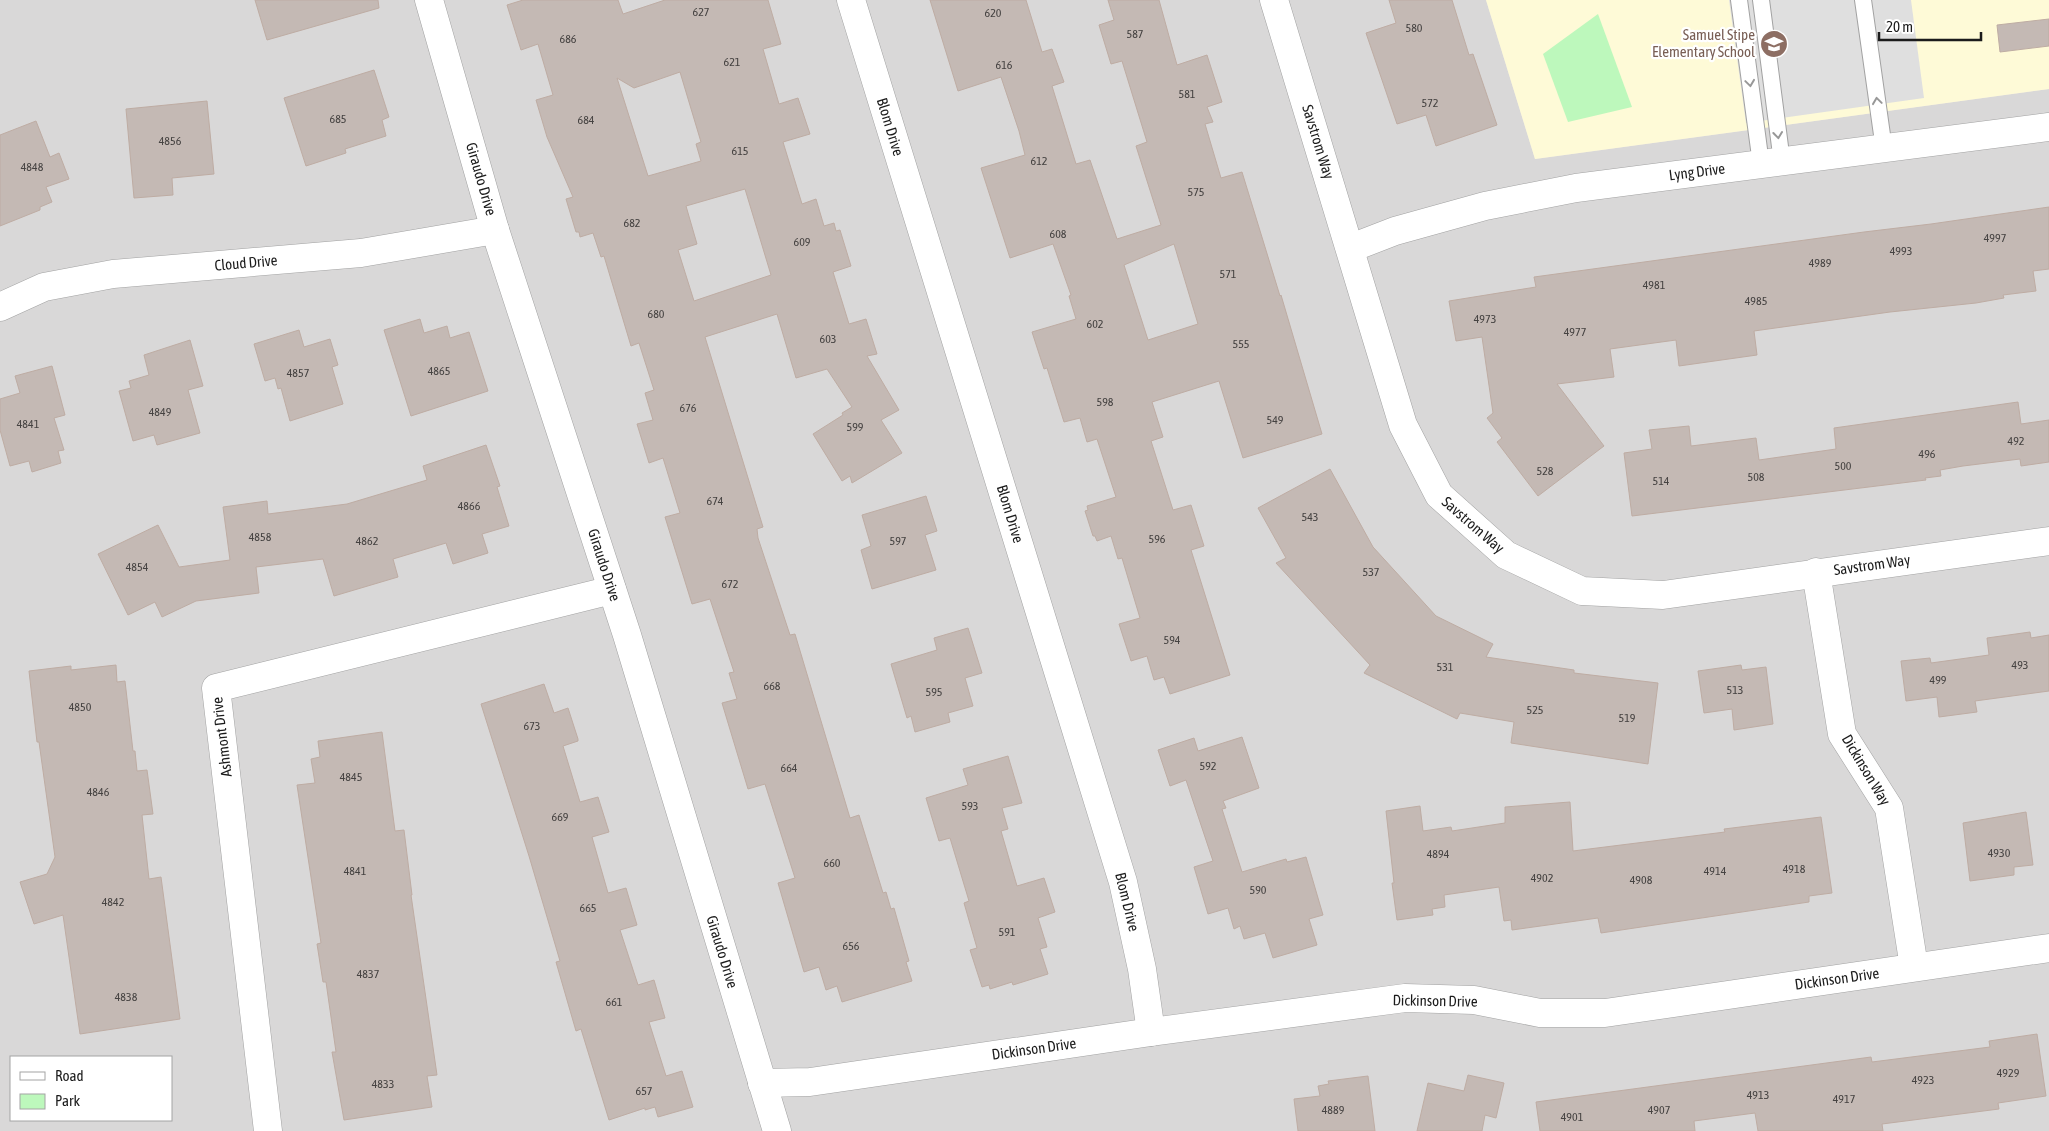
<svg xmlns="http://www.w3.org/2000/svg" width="2049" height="1131" font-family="'Asap Condensed',sans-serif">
<rect width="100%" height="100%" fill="#ece7e0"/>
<path fill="#d9d8d8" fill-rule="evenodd" d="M0 0H1486L1535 159 2049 89V1131H0ZM11 1057H171V1120H11Z"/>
<path fill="#fefad7" d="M1486 0H2049V89L1535 159Z"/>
<path fill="#bdf8bc" d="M1598 14 1632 107 1568 122 1543 54Z"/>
<path fill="#dfdfdf" d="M1729 0H1911L1924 98 1746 123Z"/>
<g fill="#c4b9b4" stroke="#beaca3" fill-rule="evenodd">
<path d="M255 0H378L379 8 267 40Z"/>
<path d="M523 0H618L623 14 665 0H768L781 44 763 49 779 104 798 98 810 134 783 142 802 204 816 199 824 226 834 223 836 231 840 230 851 266 833 272 849 324 866 319 877 354 867 356 899 410 881 420 902 453 852 483 850 476 842 481 813 434 843 415 842 413 852 407 827 369 796 378 777 314 705 337 763 527 757 529 758 538 790 635 795 634 850 818 859 815 883 893 886 892 891 909 894 908 909 961 906 962 912 981 842 1002 837 986 826 990 819 967 804 972 778 883 795 878 765 784 748 789 722 703 737 699 729 673 734 672 710 599 692 604 665 517 680 513 663 458 649 463 637 424 653 420 645 393 654 390 639 343 631 346 604 256 601 257 593 233 580 237 579 232H576L566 199 573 197 547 137 536 100 553 95 538 44 521 50 507 5ZM680 72 701 142 696 144 701 161 648 176 617 78 634 88ZM745 189 771 275 694 301 678 250 697 244 686 206Z"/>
<path d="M930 0H1026L1042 52 1052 49 1064 82 1052 86 1076 164 1090 160 1117 239 1161 225 1136 146 1147 142 1122 61 1111 64 1099 25 1114 20 1108 0H1159L1177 65 1207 55 1222 102 1207 107 1213 122 1205 124 1221 178 1242 172 1280 296 1281 295 1322 434 1243 458 1219 381 1152 402 1163 437 1151 441 1173 510 1191 505 1204 546 1191 550 1230 675 1170 694 1164 677 1154 680 1147 656 1131 661 1119 624 1140 618 1122 558 1118 559 1111 536 1097 541 1095 536H1093L1085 511 1088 510 1087 506 1116 497 1097 439 1087 442 1080 418 1064 422 1047 368 1044 369 1032 332 1076 319 1069 296 1071 295 1053 244 1010 258 981 168 1025 155 1019 131 1001 77 958 91ZM1174 244 1198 324 1148 340 1124 265Z"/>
<path d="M1389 0H1452L1469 55 1473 54 1497 125 1436 146 1426 115 1397 124 1366 33 1396 23Z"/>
<path d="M2049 19V46L2000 52 1997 25Z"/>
<path d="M374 70 389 117 382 120 386 136 345 149 346 153 306 166 284 98Z"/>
<path d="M207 101 214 174 172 178 173 195 134 198 126 109Z"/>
<path d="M36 121 50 157 59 153 69 179 46 187 52 202 40 207V210L0 226V135Z"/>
<path d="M2049 207V269L2033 271 2036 291 2003 295 2004 298 1976 303 1890 312 1754 331 1757 355 1679 366 1676 340 1610 349 1614 377 1557 384 1604 446 1538 496 1497 442 1502 438 1487 418 1493 413 1482 337 1456 341 1449 301 1536 287 1534 277 1864 232 1931 224Z"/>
<path d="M420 319 424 333 447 326 450 338 469 332 488 391 411 416 384 330Z"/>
<path d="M299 330 304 347 330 339 338 365 332 367 343 404 290 421 281 388 278 389 275 378 265 381 254 344Z"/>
<path d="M190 340 203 386 188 390 200 433 157 445 154 435 133 441 119 391 131 388 129 381 149 375 144 355Z"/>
<path d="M52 366 65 415 54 418 64 450 58 451 61 463 32 472 29 461 10 466 0 430V399L20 393 15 376Z"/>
<path d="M2018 402 2021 424 2049 420V462L2021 466 2020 459 1963 466 1940 470 1941 476 1925 478 1926 480 1632 516 1624 453 1652 449 1649 430 1689 426 1691 446 1756 438 1759 460 1836 449 1834 428Z"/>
<path d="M486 445 500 486 497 487 509 526 482 534 488 553 453 564 446 543 393 559 398 577 334 596 323 559 256 567 259 593 196 601 162 617 155 602 128 615 98 554 158 525 179 567 230 560 223 507 267 501 268 514 347 504 427 480 423 466Z"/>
<path d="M1330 469 1373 547 1436 616 1493 644 1486 657 1574 670V673L1658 683 1648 764 1511 743 1514 722 1460 713 1457 719 1364 673 1370 665 1276 563 1286 558 1258 508Z"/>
<path d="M926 496 937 531 925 535 936 570 872 589 861 550 871 546 862 515Z"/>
<path d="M968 628 982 673 965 678 973 706 948 713 950 722 915 732 911 716 907 718 891 664 937 650 934 638Z"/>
<path d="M2030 632 2031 638 2049 635V691L1975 701 1977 712 1939 717 1937 697 1906 701 1901 661 1930 658 1931 663 1989 655 1987 638Z"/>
<path d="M116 665 117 682 125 681 133 751H135L137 771 147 770 153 814 142 815 149 879 161 877 180 1019 80 1034 63 915 34 924 20 882 47 874 55 857 39 742H37L29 671 71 666V670Z"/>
<path d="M1741 665 1742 670 1766 667 1773 724 1734 730 1732 709 1704 713 1698 671Z"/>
<path d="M544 684 554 713 568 708 578 739V741L563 746 580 802 598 797 609 832 592 837 608 893 626 888 637 925 620 930 638 985 654 980 665 1018 649 1022 666 1076 682 1071 693 1107 658 1117 655 1107 645 1110V1108L609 1120 581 1029 576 1031 556 962 560 961 529 856 481 704Z"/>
<path d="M382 732 395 831 404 830 412 895H411L437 1075 427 1076 432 1107 344 1120 332 1052H336L326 982H323L317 944 321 943 297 785 315 783 311 759 320 757 318 741Z"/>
<path d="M1242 737 1259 788 1223 801 1226 808 1222 809 1242 872 1286 859 1287 862 1306 857 1323 915 1309 919 1317 945 1273 958 1265 933 1244 939 1240 926 1234 929 1228 908 1208 914 1194 867 1213 861 1186 780 1170 786 1158 750 1194 738 1198 751Z"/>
<path d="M1008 756 1022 803 1002 808 1008 829 1001 831 1017 886 1044 878 1055 912 1038 918 1047 947 1040 949 1048 974 1013 985 1012 982 990 989 989 985 982 987 970 950 977 948 964 903 969 901 950 838 939 841 926 798 968 785 963 769Z"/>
<path d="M1570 802 1573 851 1725 832 1724 829 1821 817 1832 893 1809 896V902L1601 933 1598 918 1512 930 1511 920 1504 921 1499 887 1444 895 1445 907 1432 909 1433 915 1397 920 1392 883H1394L1386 811 1420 806 1423 831 1451 827 1452 831 1505 823V807Z"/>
<path d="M2026 812 2033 865 2014 867V875L1970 881 1963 823Z"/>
<path d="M2037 1034 2046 1096 1998 1103 1999 1109 1882 1124 1883 1131H1758L1755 1113 1694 1121 1695 1131H1540L1536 1102 1871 1057 1872 1062 1990 1047 1989 1041Z"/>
<path d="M1468 1075 1504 1083 1496 1118 1485 1115 1482 1131H1417L1428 1083 1464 1091Z"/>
<path d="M1368 1076 1375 1131H1298L1294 1099 1320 1096 1318 1086 1329 1084 1328 1081Z"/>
</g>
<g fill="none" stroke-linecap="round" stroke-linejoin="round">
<g stroke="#a2a2a2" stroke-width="18">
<g id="lane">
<path d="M1739 0 1761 164"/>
<path d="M1761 0 1782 162"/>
<path d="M1863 0 1884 149"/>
</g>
</g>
<g stroke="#a2a2a2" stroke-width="29">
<g id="street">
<path d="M429 0 495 230 627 635 777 1131"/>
<path d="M851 0 1123 882 1142 969 1151 1032"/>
<path d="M1274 0 1403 425 1439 495 1506 555 1582 591 1663 595 2049 541"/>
<path d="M1351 248 1395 231 1485 206 1576 188 2049 127"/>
<path d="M0 307 44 287 113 274 361 253 495 230"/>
<path d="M1816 572 1842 734 1889 808 1914 967"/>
<path d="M762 1083 810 1082 1151 1032 1405 998 1474 1000 1540 1013H1605L2049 948"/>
<path d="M268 1131 216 688 612 590"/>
</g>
</g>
<use href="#lane" stroke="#fff" stroke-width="16"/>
<use href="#street" stroke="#fff" stroke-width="28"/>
</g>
<defs><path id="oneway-chevron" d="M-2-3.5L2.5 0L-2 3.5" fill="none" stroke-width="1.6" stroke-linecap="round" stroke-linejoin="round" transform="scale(1.25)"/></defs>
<g stroke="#989898">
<use href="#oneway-chevron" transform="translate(1750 83) rotate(82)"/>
<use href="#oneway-chevron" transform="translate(1877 101) rotate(-98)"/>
<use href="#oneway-chevron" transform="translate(1778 135) rotate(83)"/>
</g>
<defs>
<g id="school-disc" transform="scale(1.4375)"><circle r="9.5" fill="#8d6e63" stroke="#fff"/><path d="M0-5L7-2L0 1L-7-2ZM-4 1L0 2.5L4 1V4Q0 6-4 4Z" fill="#fff"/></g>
</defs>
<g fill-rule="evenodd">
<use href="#school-disc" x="1774" y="44"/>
</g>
<g text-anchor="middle" stroke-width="4.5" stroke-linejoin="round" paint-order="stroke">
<g font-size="12" fill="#454241">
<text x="701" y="16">627</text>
<text x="993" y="17">620</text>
<text x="1414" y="32">580</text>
<text x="1135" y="38">587</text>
<text x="568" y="43">686</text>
<text x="732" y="66">621</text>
<text x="1004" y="69">616</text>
<text x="1187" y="98">581</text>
<text x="1430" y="107">572</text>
<text x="338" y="123">685</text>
<text x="586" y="124">684</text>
<text x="170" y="145">4856</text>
<text x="740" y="155">615</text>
<text x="1039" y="165">612</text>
<text x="32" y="171">4848</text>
<text x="1196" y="196">575</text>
<text x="632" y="227">682</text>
<text x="1058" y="238">608</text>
<text x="1995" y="242">4997</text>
<text x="802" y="246">609</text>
<text x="1901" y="255">4993</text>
<text x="1820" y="267">4989</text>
<text x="1228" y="278">571</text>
<text x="1654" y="289">4981</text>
<text x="1756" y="305">4985</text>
<text x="656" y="318">680</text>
<text x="1485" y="323">4973</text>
<text x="1095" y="328">602</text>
<text x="1575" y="336">4977</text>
<text x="828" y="343">603</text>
<text x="1241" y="348">555</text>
<text x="439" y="375">4865</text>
<text x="298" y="377">4857</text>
<text x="1105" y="406">598</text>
<text x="688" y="412">676</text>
<text x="160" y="416">4849</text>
<text x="1275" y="424">549</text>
<text x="28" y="428">4841</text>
<text x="855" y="431">599</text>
<text x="2016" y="445">492</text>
<text x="1927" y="458">496</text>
<text x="1843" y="470">500</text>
<text x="1545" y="475">528</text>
<text x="1756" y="481">508</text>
<text x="1661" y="485">514</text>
<text x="715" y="505">674</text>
<text x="469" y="510">4866</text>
<text x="1310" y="521">543</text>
<text x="260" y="541">4858</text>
<text x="1157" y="543">596</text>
<text x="367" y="545">4862</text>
<text x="898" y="545">597</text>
<text x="137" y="571">4854</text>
<text x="1371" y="576">537</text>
<text x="730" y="588">672</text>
<text x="1172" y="644">594</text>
<text x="2020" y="669">493</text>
<text x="1445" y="671">531</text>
<text x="1938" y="684">499</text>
<text x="772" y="690">668</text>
<text x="1735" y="694">513</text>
<text x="934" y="696">595</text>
<text x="80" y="711">4850</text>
<text x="1535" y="714">525</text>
<text x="1627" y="722">519</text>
<text x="532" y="730">673</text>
<text x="1208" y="770">592</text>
<text x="789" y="772">664</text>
<text x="351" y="781">4845</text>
<text x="98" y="796">4846</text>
<text x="970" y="810">593</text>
<text x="560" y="821">669</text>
<text x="1999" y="857">4930</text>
<text x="1438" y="858">4894</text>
<text x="832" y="867">660</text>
<text x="1794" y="873">4918</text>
<text x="355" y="875">4841</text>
<text x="1715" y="875">4914</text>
<text x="1542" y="882">4902</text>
<text x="1641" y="884">4908</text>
<text x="1258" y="894">590</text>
<text x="113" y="906">4842</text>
<text x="588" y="912">665</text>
<text x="1007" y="936">591</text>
<text x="851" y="950">656</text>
<text x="368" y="978">4837</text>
<text x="126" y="1001">4838</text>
<text x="614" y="1006">661</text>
<text x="2008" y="1077">4929</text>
<text x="1923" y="1084">4923</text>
<text x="383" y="1088">4833</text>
<text x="644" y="1095">657</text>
<text x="1758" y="1099">4913</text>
<text x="1844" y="1103">4917</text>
<text x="1333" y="1114">4889</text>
<text x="1659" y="1114">4907</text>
<text x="1572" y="1121">4901</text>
</g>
<g font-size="15" fill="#785e54" stroke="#fff" text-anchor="end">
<text x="1755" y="40">Samuel Stipe<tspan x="1755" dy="17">Elementary School</tspan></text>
</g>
<g font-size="15" fill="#1b1b1b" stroke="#fff">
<text transform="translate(890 127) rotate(73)" y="5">Blom Drive</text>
<text transform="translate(1318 142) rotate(73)" y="5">Savstrom Way</text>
<text transform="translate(1697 172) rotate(-7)" y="5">Lyng Drive</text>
<text transform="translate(481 179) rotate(74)" y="5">Giraudo Drive</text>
<text transform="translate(246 263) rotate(-5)" y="5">Cloud Drive</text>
<text transform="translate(1010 514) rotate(73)" y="5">Blom Drive</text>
<text transform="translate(1473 525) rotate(41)" y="5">Savstrom Way</text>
<text transform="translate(604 565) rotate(72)" y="5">Giraudo Drive</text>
<text transform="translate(1872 565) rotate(-8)" y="5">Savstrom Way</text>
<text transform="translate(222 737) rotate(-97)" y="5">Ashmont Drive</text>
<text transform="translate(1866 770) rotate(59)" y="5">Dickinson Way</text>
<text transform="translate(1127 902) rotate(76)" y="5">Blom Drive</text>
<text transform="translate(722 952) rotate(73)" y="5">Giraudo Drive</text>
<text transform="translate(1837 979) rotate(-8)" y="5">Dickinson Drive</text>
<text transform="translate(1435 1001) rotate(1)" y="5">Dickinson Drive</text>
<text transform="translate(1034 1049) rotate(-8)" y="5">Dickinson Drive</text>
</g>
</g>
<rect x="10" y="1056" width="162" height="65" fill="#ffffff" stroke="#a4a4a4"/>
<rect x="20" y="1072" width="25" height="8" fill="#ffffff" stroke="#a4a4a4"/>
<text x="55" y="1081" font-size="15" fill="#1b1b1b">Road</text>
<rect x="20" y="1094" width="25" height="15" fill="#bdf8bc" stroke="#a4a4a4"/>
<text x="55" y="1106" font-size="15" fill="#1b1b1b">Park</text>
<path d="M1879 32v8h102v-8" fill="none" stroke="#1b1b1b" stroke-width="2.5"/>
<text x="1886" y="32" font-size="15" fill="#1b1b1b" stroke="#ffffff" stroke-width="4" paint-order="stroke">20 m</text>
</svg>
